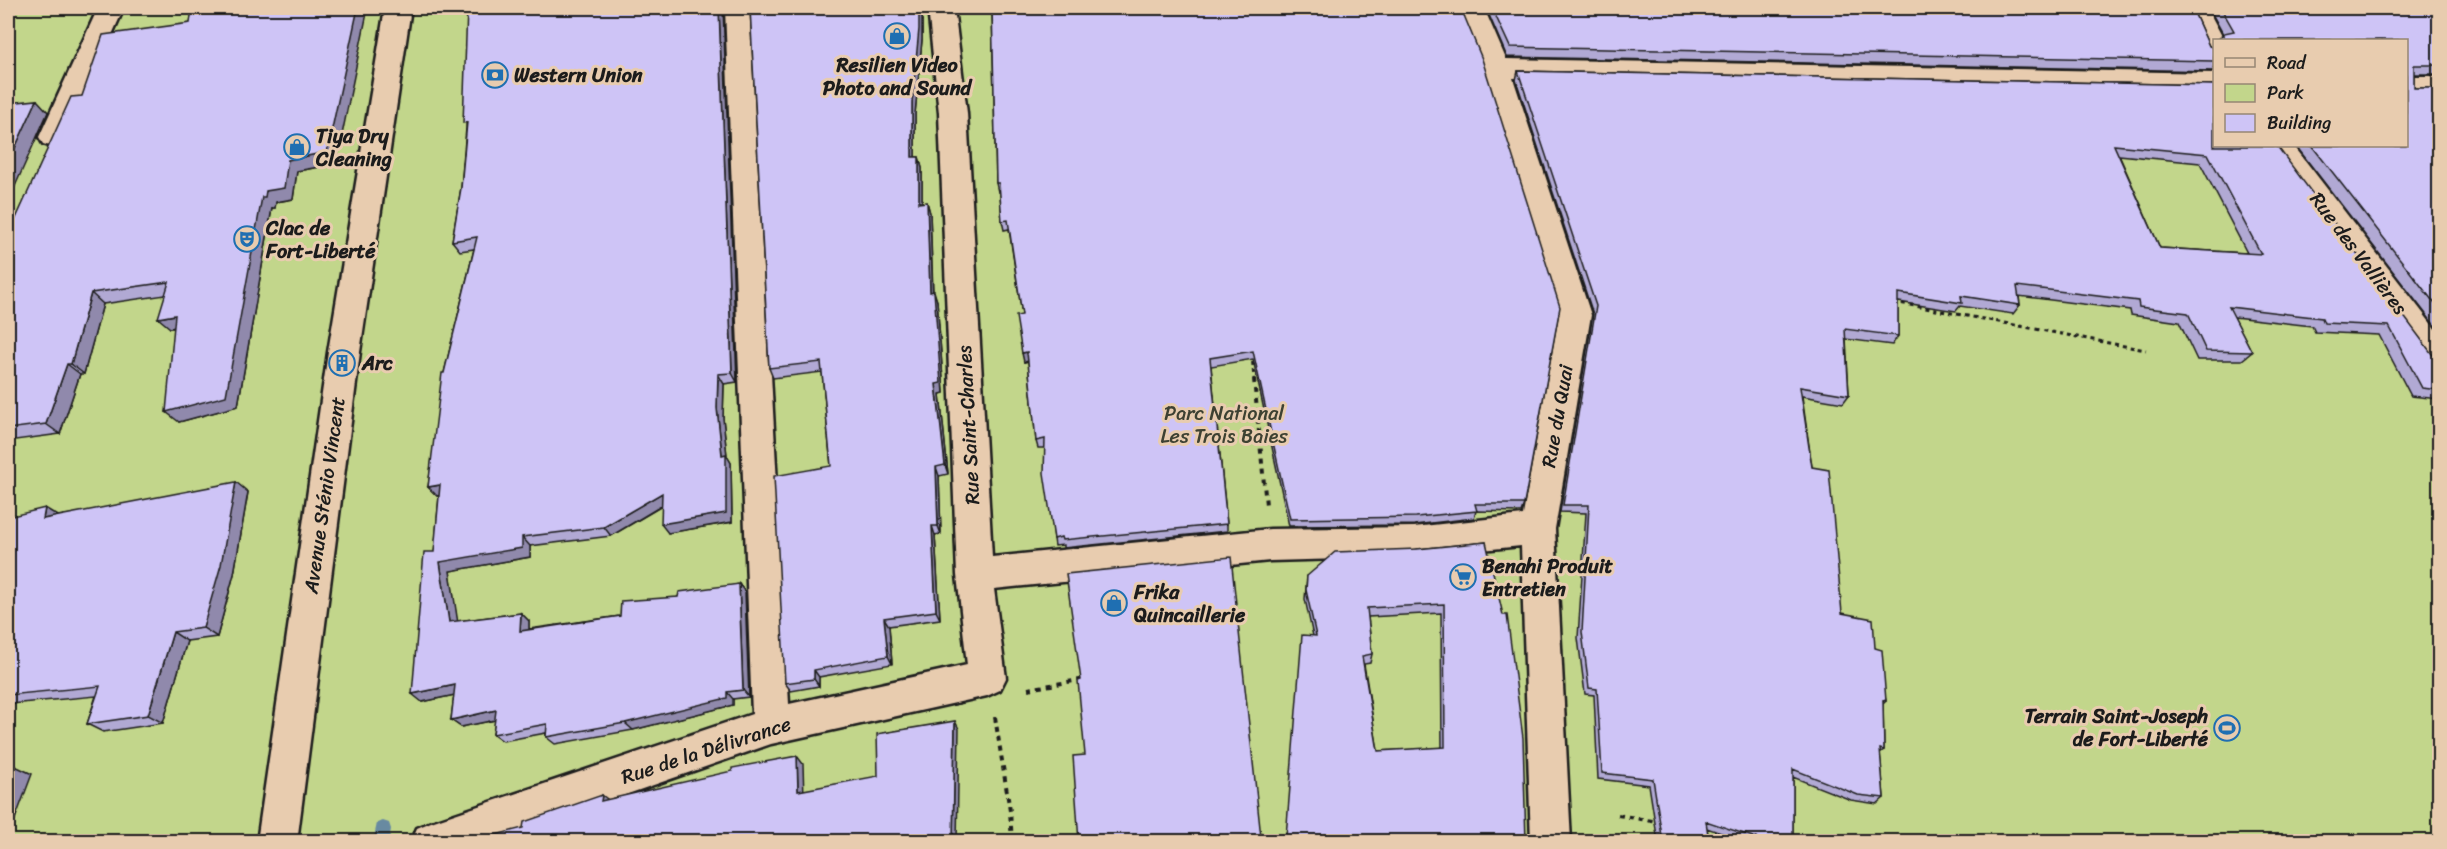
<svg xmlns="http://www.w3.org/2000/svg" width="2447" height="849" font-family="Sriracha,sans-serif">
<rect width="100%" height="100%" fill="#e8ccaf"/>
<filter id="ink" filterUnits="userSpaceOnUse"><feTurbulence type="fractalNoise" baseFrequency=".0167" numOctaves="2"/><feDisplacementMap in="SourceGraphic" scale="12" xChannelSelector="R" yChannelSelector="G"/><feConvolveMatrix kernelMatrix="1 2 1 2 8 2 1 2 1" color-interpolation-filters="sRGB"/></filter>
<g filter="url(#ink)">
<path fill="#c2d68b" stroke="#6f7954" stroke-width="1.5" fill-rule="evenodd" d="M8 8H2439V841H8ZM2214 40H2406V146H2214Z"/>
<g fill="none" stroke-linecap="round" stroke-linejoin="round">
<path fill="#678aa1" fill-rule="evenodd" d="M383 821 389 823 391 829 389 842H373L377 823Z"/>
<g stroke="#1c1c1c" stroke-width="5">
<g id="minor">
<path d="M98 8H124L63 144 53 147 43 144 39 137Z"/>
<path d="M725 8H751L789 704 967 665 957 575 939 113 928 8H954L967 113 992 557 1270 529 1414 527 1523 515 1559 315 1482 68 1458 8H1484L1506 59 2214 73V92L1513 78 1591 315 1555 529 1571 842H1531L1521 546 1414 557 1270 561 994 589 1006 678 1000 690 987 696 771 744 490 842H411L417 828 431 822 752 714Z"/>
<path d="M2181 8H2207L2224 40H2214V57L2204 54Z"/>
<rect x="2406" y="76" width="34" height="20"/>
<path d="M2265 146H2294L2440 335V373L2429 369Z"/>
</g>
</g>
<g stroke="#1c1c1c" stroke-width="5">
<path id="secondary" d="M385 8H411L360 352 297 842H257L328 352Z"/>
</g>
<g stroke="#1c1c1c" stroke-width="3" stroke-dasharray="4 4" stroke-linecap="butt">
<path d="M1894 302 2146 350"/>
<path d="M1252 354 1254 380"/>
</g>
<g stroke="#1c1c1c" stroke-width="4" stroke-dasharray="5 5" stroke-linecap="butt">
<path d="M1254 379 1266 505"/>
<path d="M1028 689 1085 679"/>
<path d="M995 717 1010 811 1012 842"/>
<path d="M1618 815 1658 822"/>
</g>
<use href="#minor" fill="#e8ccaf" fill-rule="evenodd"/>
<use href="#secondary" fill="#e8ccaf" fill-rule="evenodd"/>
</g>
<g fill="#b1a9d4" stroke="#1c1c1c" stroke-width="1.5" fill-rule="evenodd">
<path d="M467 8H723L737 382 724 384 723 418 727 456 731 463 732 522 668 533 662 506 611 536 530 546V557L450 571 457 621 521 613 529 621V629L620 616 678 597 739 584 745 592 749 697 733 699V705L633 730 555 744 546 737V733L503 741 493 734 495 720 461 727 451 720 454 695 422 702 439 496H437L428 487 444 373 474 249 460 251 452 241 461 188 466 128Z"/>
<path d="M750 8H922V40L915 114V157H919L922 168V203L927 202 930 213 933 291 937 301 944 393 940 394 948 474 939 476 941 534 935 535 940 619 889 626 892 664 819 677V686L791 691 785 683 831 466 822 372 773 378 769 368Z"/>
<path d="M992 8 1524 504 1521 512 1476 511 1474 518 1414 525 1289 526 1253 359 1211 366 1227 524V531L1063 548V545L1055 546 1054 539 1045 448H1038L1036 441 1028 361 1024 362 1022 315 1009 229 1004 230 1002 221 1000 192H998L996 183Z"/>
<path d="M1486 8H2192L2209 46 2214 48V71L1507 57Z"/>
<path d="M2209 8H2439V74H2414V88H2439V331L2296 146H2406V40H2218L2223 34Z"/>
<path d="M190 23 336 164 297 171 293 199 276 202 275 208H272L238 406 179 422 174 328H170L165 295 103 304 84 374H80L60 434 8 441V236L82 96Z"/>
<path d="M1518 71 2214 85 2439 363V399L2411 396 2379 335 2315 332 2312 326 2234 317 2252 352 2242 360H2197L2179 322 2131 315 2130 310 2019 296 2020 305 2013 314 1960 306 1956 311 1898 302V336L1892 345 1846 339 1849 395 1843 403 1802 396 1812 467 1842 613 1875 648 1886 701 1883 704 1884 750 1880 753 1884 798 1877 804 1851 800 1793 777V842H1747L1707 828 1709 842H1658L1649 785 1598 779 1594 695 1585 694 1578 638 1586 513 1560 512 1593 314 1516 80ZM2119 155 2200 163 2247 253 2160 248Z"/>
<path d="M248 492 234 574 217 637 187 641 163 723 103 732 87 724 96 696 10 704 8 710V517L57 516Z"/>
<path d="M1486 542 1526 842 1261 837H1286L1313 636 1305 599 1307 576 1417 549ZM1441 613 1442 748 1378 751 1364 664 1370 663 1372 654 1368 617Z"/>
</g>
<g fill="#9089ac" stroke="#1c1c1c" stroke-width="1.5">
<path d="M358 8H368L336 164 297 171 293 199 276 202 275 208H272L238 406 179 422 166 412 262 197 288 160Z"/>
<path d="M719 8H723L737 382 732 373Z"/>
<path d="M919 8H922V40L915 114V168L912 157V103Z"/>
<path d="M37 100 48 112 8 202V163Z"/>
<path d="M919 157 922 168V214L919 203Z"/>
<path d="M927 202 930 213 933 302 930 292Z"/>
<path d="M934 291 937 301 944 393 940 394 948 474 945 465 936 384Z"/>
<path d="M91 293 103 304 84 374 71 364Z"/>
<path d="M175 315 186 325 170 328 158 318Z"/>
<path d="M1027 352 1029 361 1024 362 1022 353Z"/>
<path d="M67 364 80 374 60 434 46 424Z"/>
<path d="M718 374 724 384 723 418 727 456 731 463 732 522 668 533 661 524 722 455 717 408Z"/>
<path d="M936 467 939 476 941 534 938 526Z"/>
<path d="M236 482 248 492 234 574 217 637 203 628Z"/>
<path d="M440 485 449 494 437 496 428 487Z"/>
<path d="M662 493 668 502 611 536 604 527Z"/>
<path d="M45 508 60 517 43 519Z"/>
<path d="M932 526 935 535 940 619 936 611Z"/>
<path d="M522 537 530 546V557L450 571 459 630 449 622 440 562Z"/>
<path d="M739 584 745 592 749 697 743 690Z"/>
<path d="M521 613 529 621V638L520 631Z"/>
<path d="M884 618 889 626 892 664 888 656Z"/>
<path d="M173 632 187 641 163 723 148 715Z"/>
<path d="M814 670 819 677V686L814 679Z"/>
<path d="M455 685 464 693 422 702 412 694Z"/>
<path d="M727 692 733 699V705L633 730 625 723Z"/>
<path d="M496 710 505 718 461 727 451 720Z"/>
<path d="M955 721 959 729 957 842H953Z"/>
<path d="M797 756 803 764 804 799 798 791Z"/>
<path d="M15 766 32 774 8 838V785Z"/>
<path d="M602 795 611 802 601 801Z"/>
</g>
<g fill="#cec4f6" stroke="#1c1c1c" stroke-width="1.5" fill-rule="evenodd">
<path d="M192 8H358L327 152 288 160 284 188 266 191 265 197H262L226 396 166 412 175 315 158 318 169 282 91 293 71 364H67L46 424 8 429V236L71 97 82 96 103 35 190 23Z"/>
<path d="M467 8H719L732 373 718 374 717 408 722 455 726 454V513L661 524 662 493 604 527 522 537V548L440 562 449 622 521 613 520 631 620 616 621 601 678 597 679 592 739 584 743 690 727 692V698L625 723 546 737 547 724 493 734 496 710 451 720 455 685 412 694 424 552H434L440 485 428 487 442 373H444L477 237 452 241 461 188 467 122 463 123Z"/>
<path d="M750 8H919V29L912 103V157H919V203L927 202 930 292 934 291 941 383 936 384 945 465 936 467 938 526H932L936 611 884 618 888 656 814 670V679L785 683 774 476 831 466 821 362 769 368Z"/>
<path d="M992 8H1461L1482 59 1560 307 1524 504H1475L1477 511 1416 517 1290 519 1253 351 1210 358 1227 524 1062 540 1061 537 1054 539 1044 473 1045 439 1036 441 1027 352 1022 353 1016 316 1022 315 1008 220 1002 221 999 183H996Z"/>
<path d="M1492 8H2192L2209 46 2214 48V61L1510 47Z"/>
<path d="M2221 8H2439V65H2414V88H2439V309L2312 146H2406V40H2224V33L2234 31Z"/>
<path d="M1518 71 2214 85V146H2277L2438 362 2439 363V390L2422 388 2389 326 2324 323 2322 318 2229 307 2252 352 2206 351 2188 313 2139 307 2138 301 2017 286 2020 305 1961 296 1962 303 1898 293V336L1845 329 1849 395 1800 387 1812 467 1829 470 1842 613 1873 619 1875 648 1882 650 1886 701 1883 700 1884 750 1880 749 1884 798 1858 795 1793 769V842H1768L1706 821 1709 842H1663L1653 779 1602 773 1597 689 1589 688 1582 632 1589 505H1563L1596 306ZM2114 145 2208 154 2261 254 2160 248Z"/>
<path d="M37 100 8 163V103Z"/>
<path d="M236 482 221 565 203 628 173 632 148 715 87 724 100 686 8 695V517L45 508 43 519Z"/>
<path d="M1486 542 1503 615H1507L1523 738 1526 842H1079L1073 756 1085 755 1078 681 1081 680 1066 574 1231 557 1261 837H1286L1302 635 1316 636 1306 590 1307 576 1335 552 1417 549ZM1444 604 1445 747 1378 751 1362 656 1372 654 1367 608Z"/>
<path d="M955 721 953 842H468L523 828 524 822 602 795 601 801 732 771V768L797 756 798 791 878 776 877 734Z"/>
<path d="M15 766 8 785V767Z"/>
</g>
</g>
<defs>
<g id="shop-ring" transform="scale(1.35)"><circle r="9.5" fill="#e8ccaf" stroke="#1f6fb2" stroke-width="1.5"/><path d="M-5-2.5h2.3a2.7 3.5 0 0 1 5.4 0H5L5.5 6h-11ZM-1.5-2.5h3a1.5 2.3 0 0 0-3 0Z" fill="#1f6fb2"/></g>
<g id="bank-ring" transform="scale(1.35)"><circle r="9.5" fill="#e8ccaf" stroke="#1f6fb2" stroke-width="1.5"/><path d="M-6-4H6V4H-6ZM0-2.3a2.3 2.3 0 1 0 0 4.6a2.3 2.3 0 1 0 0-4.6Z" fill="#1f6fb2"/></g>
<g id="theatre-ring" transform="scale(1.35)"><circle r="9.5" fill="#e8ccaf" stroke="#1f6fb2" stroke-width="1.5"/><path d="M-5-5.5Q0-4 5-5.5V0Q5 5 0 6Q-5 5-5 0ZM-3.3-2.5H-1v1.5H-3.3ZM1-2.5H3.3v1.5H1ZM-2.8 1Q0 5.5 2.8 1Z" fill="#1f6fb2"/></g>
<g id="building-ring" transform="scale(1.35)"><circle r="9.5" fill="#e8ccaf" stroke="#1f6fb2" stroke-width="1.5"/><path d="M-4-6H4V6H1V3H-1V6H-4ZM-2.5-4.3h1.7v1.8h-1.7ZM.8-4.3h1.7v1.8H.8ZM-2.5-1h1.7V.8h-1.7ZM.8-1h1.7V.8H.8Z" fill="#1f6fb2"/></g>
<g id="supermarket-ring" transform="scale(1.35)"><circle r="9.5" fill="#e8ccaf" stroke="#1f6fb2" stroke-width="1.5"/><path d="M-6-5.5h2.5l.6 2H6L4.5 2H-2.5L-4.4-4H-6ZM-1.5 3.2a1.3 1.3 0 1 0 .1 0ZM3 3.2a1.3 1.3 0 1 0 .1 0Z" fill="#1f6fb2"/></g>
<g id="stadium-ring" transform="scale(1.35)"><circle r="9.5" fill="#e8ccaf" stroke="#1f6fb2" stroke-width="1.5"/><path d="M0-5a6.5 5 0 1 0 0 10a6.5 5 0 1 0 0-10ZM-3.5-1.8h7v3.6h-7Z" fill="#1f6fb2"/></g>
</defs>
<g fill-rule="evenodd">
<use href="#shop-ring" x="897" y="36"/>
<use href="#bank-ring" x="495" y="75"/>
<use href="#shop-ring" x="297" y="147"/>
<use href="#theatre-ring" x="247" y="239"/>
<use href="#building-ring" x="342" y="363"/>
<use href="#supermarket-ring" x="1463" y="577"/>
<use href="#shop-ring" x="1114" y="603"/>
<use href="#stadium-ring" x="2227" y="728"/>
</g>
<g text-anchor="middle" stroke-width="6" stroke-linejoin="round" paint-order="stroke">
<g font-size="20" font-weight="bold" fill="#1c1c1c" stroke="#e8ccaf" text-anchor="start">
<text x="897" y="72" text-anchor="middle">Resilien Video<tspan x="897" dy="23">Photo and Sound</tspan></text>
<text x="514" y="82">Western Union</text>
<text x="316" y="143">Tiya Dry<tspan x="316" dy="23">Cleaning</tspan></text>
<text x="266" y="235">Clac de<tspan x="266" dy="23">Fort-Liberté</tspan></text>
<text x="362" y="370">Arc</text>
<text x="1482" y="573">Benahi Produit<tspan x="1482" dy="23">Entretien</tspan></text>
<text x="1134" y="599">Frika<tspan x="1134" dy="23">Quincaillerie</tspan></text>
<text x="2208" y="723" text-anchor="end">Terrain Saint-Joseph<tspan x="2208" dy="23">de Fort-Liberté</tspan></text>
</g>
<g font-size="20" fill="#1c1c1c" stroke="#e8ccaf">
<text transform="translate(2359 253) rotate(53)" y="7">Rue des Vallières</text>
<text transform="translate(1557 416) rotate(-80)" y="7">Rue du Quai</text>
<text transform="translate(968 425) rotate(-93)" y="7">Rue Saint-Charles</text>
<text transform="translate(324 495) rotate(-82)" y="7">Avenue Sténio Vincent</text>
<text transform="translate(706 750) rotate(-18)" y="7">Rue de la Délivrance</text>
</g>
<g font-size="20" fill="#3d4132" stroke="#e8ccaf">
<text x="1224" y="420">Parc National<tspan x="1224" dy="23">Les Trois Baies</tspan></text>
</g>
</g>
<rect width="2447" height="849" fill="none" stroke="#e8ccaf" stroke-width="30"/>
<rect x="15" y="15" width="2417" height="819" fill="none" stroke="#1c1c1c" stroke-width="2" filter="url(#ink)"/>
<rect x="2213" y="39" width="195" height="108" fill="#e8ccaf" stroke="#968674" stroke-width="1.5"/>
<rect x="2225" y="58" width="30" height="9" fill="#e8ccaf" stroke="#968674" stroke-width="1.5"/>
<text x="2267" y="69" font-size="18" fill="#1c1c1c">Road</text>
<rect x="2225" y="84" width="30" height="18" fill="#c2d68b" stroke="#968674" stroke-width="1.5"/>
<text x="2267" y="99" font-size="18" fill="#1c1c1c">Park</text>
<rect x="2225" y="114" width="30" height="18" fill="#cec4f6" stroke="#968674" stroke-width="1.5"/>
<text x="2267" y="129" font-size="18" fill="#1c1c1c">Building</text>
</svg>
